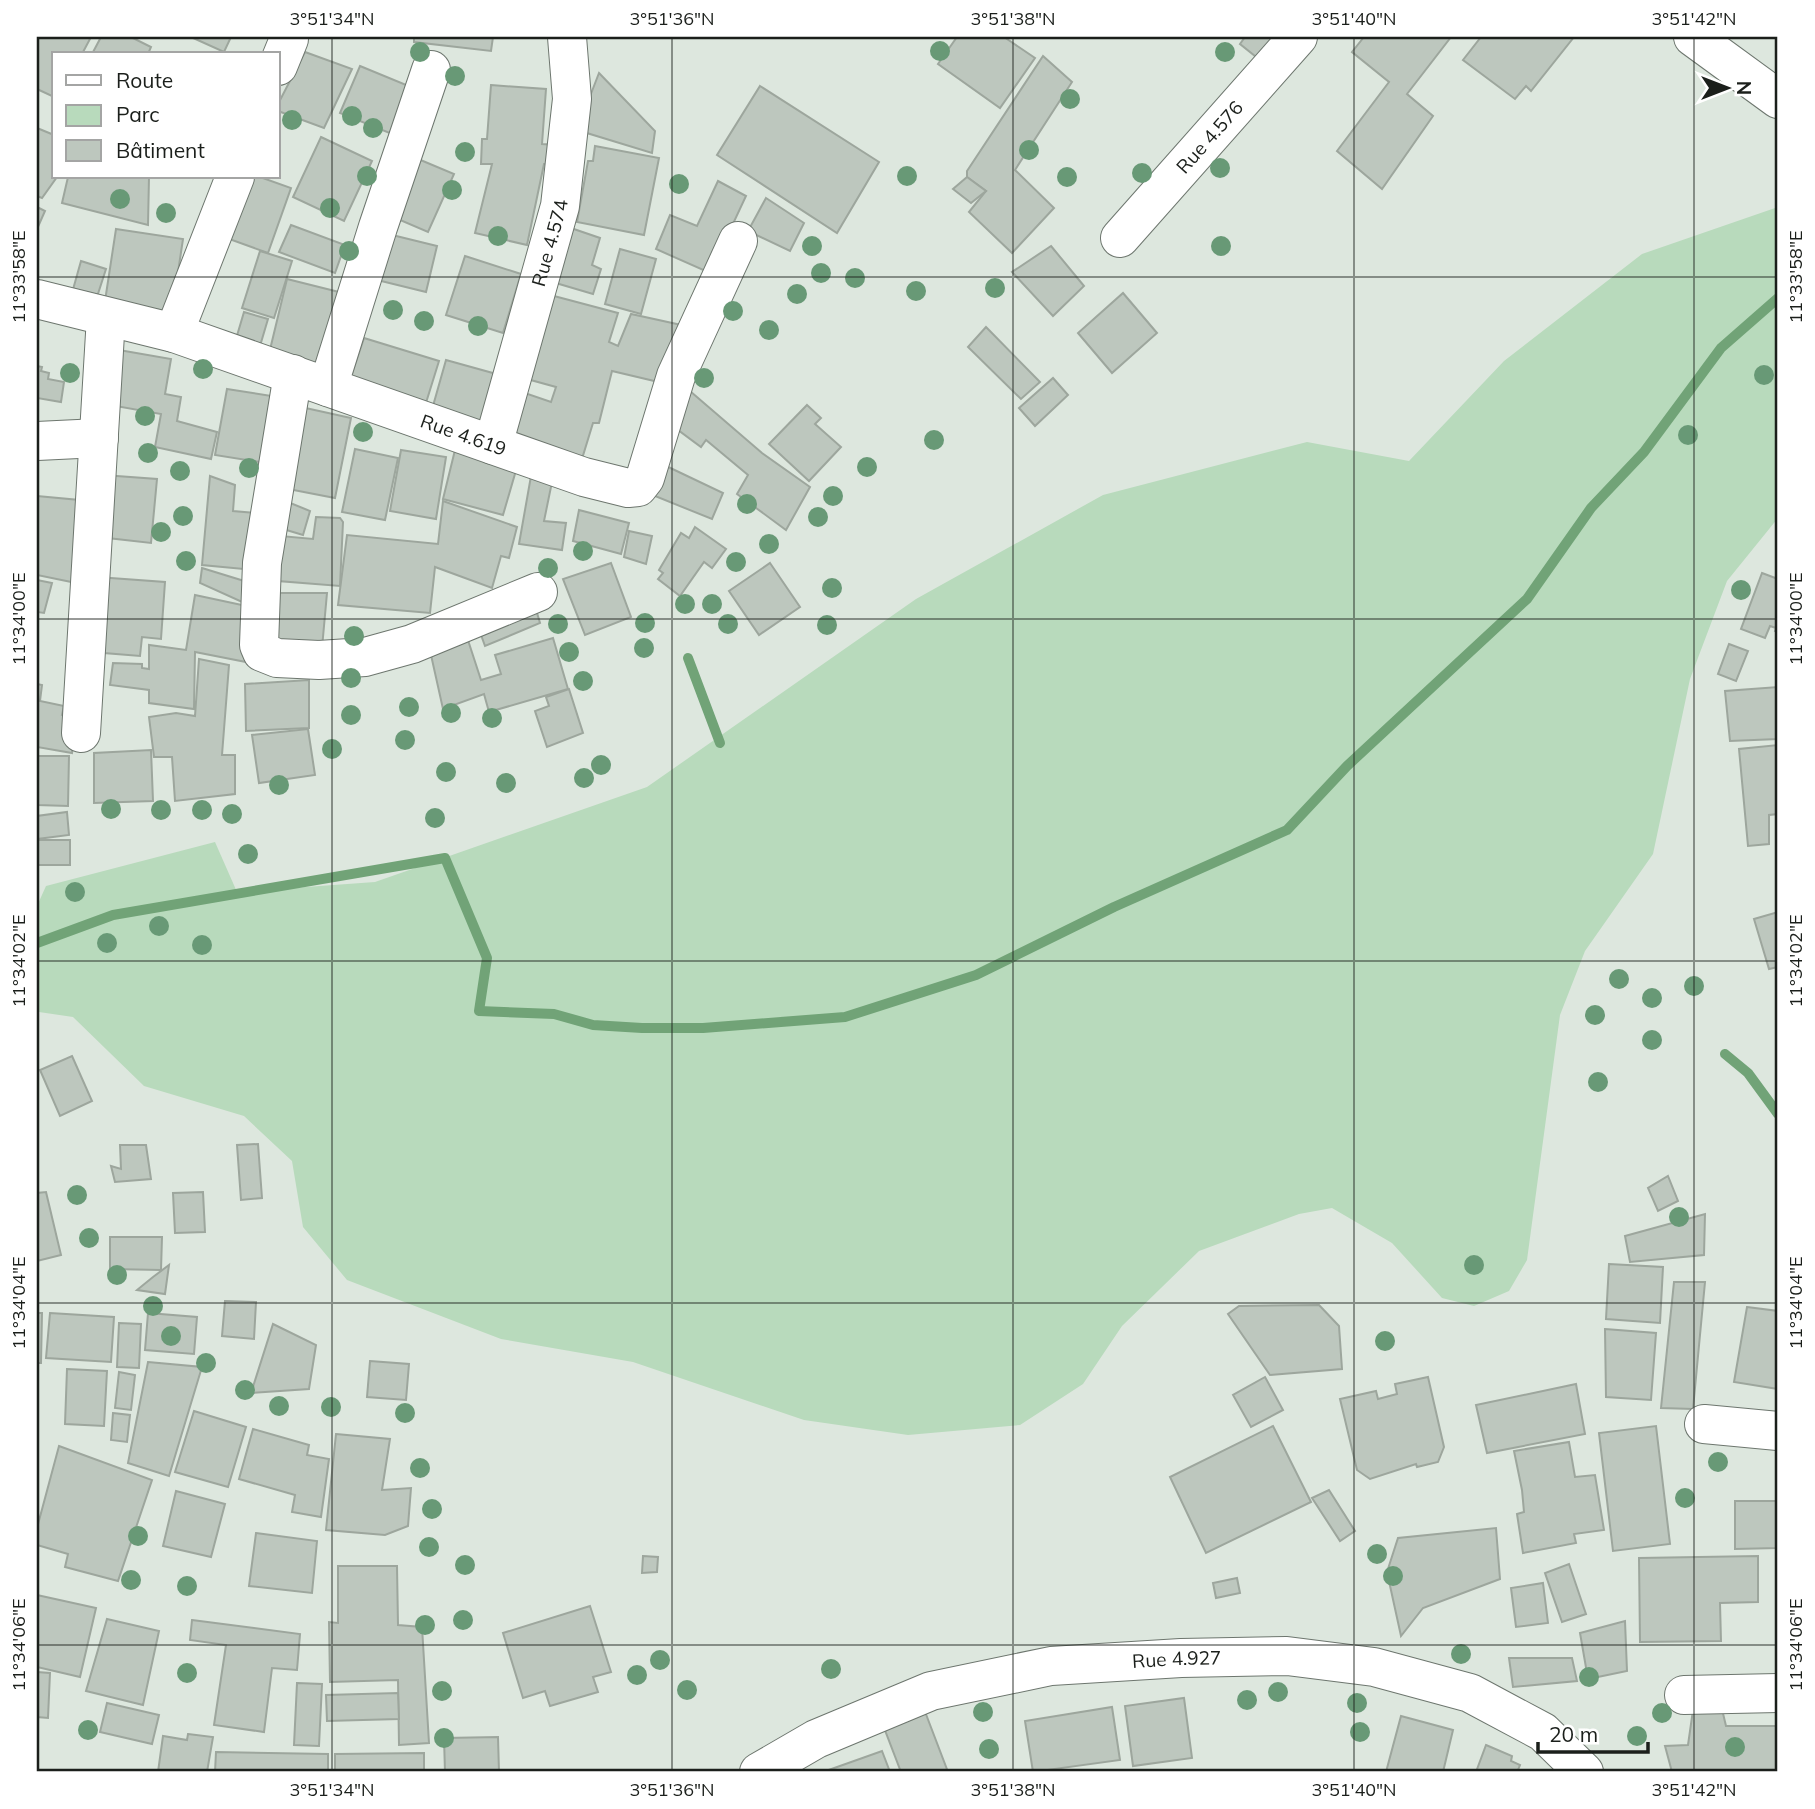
<svg xmlns="http://www.w3.org/2000/svg" width="1815" height="1809" font-family="Mulish,sans-serif">
<rect width="100%" height="100%" fill="#dde7de"/>
<path fill="#b8dabc" d="M1778 207V518L1727 581 1690 679 1653 854 1585 951 1560 1015 1527 1260 1509 1291 1474 1306 1442 1298 1392 1243 1332 1208 1299 1214 1199 1251 1122 1326 1083 1384 1020 1425 908 1435 804 1420 633 1362 501 1339 347 1280 303 1227 292 1161 244 1116 144 1086 73 1017 39 1012 37 1008V906L46 886 215 842 237 892 375 882 647 787 916 599 1103 495 1307 442 1409 461 1504 361 1642 254Z"/>
<g fill="none" stroke-linecap="round" stroke-linejoin="round">
<g stroke="#71a377" stroke-width="10">
<path d="M688 658 720 743"/>
<path d="M37 943 113 915 445 858 487 958 479 1011 554 1014 593 1025 642 1028H703L845 1017 976 975 1114 907 1287 830 1347 766 1527 599 1591 508 1644 452 1721 348 1778 298"/>
<path d="M1725 1054 1748 1073 1778 1114"/>
</g>
</g>
<g fill="#bdc7be" stroke="#9da69d" stroke-width="2">
<path d="M37 37H91L82 54H54V97L37 89Z"/>
<path d="M101 37H131L151 47 148 54H92Z"/>
<path d="M191 37H231L224 52Z"/>
<path d="M414 37H493L491 51 414 42Z"/>
<path d="M957 37H1004L1035 58 1000 108 938 64Z"/>
<path d="M1245 37H1286L1265 64 1240 44Z"/>
<path d="M1364 37H1451L1407 94 1433 116 1382 189 1337 151 1389 82 1352 52Z"/>
<path d="M1481 37H1574L1531 91 1526 86 1515 99 1463 60Z"/>
<path d="M305 52 352 69 324 128 278 111V104Z"/>
<path d="M1043 56 1072 82 1015 170 1054 208 1012 253 969 212 986 191 967 177V171Z"/>
<path d="M360 66 416 89 397 136 340 113Z"/>
<path d="M599 73 655 131 652 153 577 130Z"/>
<path d="M491 85 546 89 542 144 559 145 558 164H544L527 245 475 233 492 164H481L482 139H487Z"/>
<path d="M760 86 879 162 837 233 717 155Z"/>
<path d="M37 128 54 135V177H57L42 198 37 196Z"/>
<path d="M321 137 372 161 344 221 293 197Z"/>
<path d="M595 146 659 158 644 235 577 222 588 161H593Z"/>
<path d="M411 156 454 174 428 232 386 214Z"/>
<path d="M68 177H149L148 225 62 203Z"/>
<path d="M238 177H260L291 188 268 253 218 235Z"/>
<path d="M967 177 986 191 971 203 953 189Z"/>
<path d="M718 181 746 196 710 273 656 249 670 215 697 226Z"/>
<path d="M766 198 804 223 790 251 748 231Z"/>
<path d="M37 207 45 211 37 229Z"/>
<path d="M291 225 345 245 335 273 279 252Z"/>
<path d="M565 226 600 238 592 265 601 269 593 294 549 281Z"/>
<path d="M116 229 183 239 172 312 105 301Z"/>
<path d="M384 233 437 246 426 292 373 279Z"/>
<path d="M1051 246 1084 286 1053 316 1012 272Z"/>
<path d="M620 249 656 259 641 314 605 304Z"/>
<path d="M260 251 292 261 274 318 242 308Z"/>
<path d="M465 256 521 274 503 333 446 315Z"/>
<path d="M81 261 106 269 96 300 72 293Z"/>
<path d="M287 279 343 293 324 371 268 358Z"/>
<path d="M1123 293 1157 333 1112 373 1078 333Z"/>
<path d="M554 296 618 313 609 342 618 346 631 314 686 326 667 384 612 371 599 423H593L581 462 505 447 522 392 551 402 556 387 527 379Z"/>
<path d="M244 312 268 319 260 346 236 339Z"/>
<path d="M986 327 1040 382 1021 399 968 347Z"/>
<path d="M364 338 439 361 425 406 349 383Z"/>
<path d="M119 350 171 359 165 394 181 397 177 421 217 432 211 459 155 447 161 414 110 405Z"/>
<path d="M446 360 500 375 485 427 431 413Z"/>
<path d="M37 366 42 367 41 371 49 373 48 379 64 382 61 402 37 398Z"/>
<path d="M1053 378 1068 395 1035 426 1019 408Z"/>
<path d="M676 379 762 453 810 487 786 530 737 494 748 475 706 440 701 447 666 421Z"/>
<path d="M227 389 278 397 266 463 215 455Z"/>
<path d="M807 405 821 418 815 424 841 447 809 481 769 444Z"/>
<path d="M301 407 351 418 335 498 283 488Z"/>
<path d="M355 449 398 458 385 520 342 512Z"/>
<path d="M401 450 446 457 436 519 390 511Z"/>
<path d="M455 450 517 467 503 515 443 499Z"/>
<path d="M662 464 723 493 712 519 650 494Z"/>
<path d="M103 475 157 479 151 543 99 537Z"/>
<path d="M210 476 235 485 233 511 257 513 254 570 202 565Z"/>
<path d="M531 476 552 482 544 521 566 523 562 550 519 544Z"/>
<path d="M37 496 90 501 81 584 37 575Z"/>
<path d="M278 498 310 511 303 535 273 526Z"/>
<path d="M443 501 517 527 509 558 501 556 492 588 435 567 430 613 338 605 347 535 438 544Z"/>
<path d="M579 510 629 523 621 554 573 541Z"/>
<path d="M316 517 340 518 343 522 340 586 278 581 281 536 313 539Z"/>
<path d="M695 527 726 549 712 568 704 562 680 596 658 579 663 573 659 570 681 533 689 538Z"/>
<path d="M629 531 652 536 646 564 624 557Z"/>
<path d="M611 563 631 617 585 635 563 579Z"/>
<path d="M770 563 800 607 759 635 729 591Z"/>
<path d="M202 568 254 584 251 606 200 583Z"/>
<path d="M1762 573 1778 579V633L1775 631 1776 628 1770 626 1765 638 1741 629Z"/>
<path d="M97 577 165 582 161 639 142 637 140 656 104 653Z"/>
<path d="M37 580 52 583 44 613 37 612Z"/>
<path d="M270 593H327L322 648 265 650Z"/>
<path d="M195 595 256 608 251 663 195 652 194 709 149 703V690L110 685 113 663 142 664V668L149 669V645L186 650Z"/>
<path d="M532 596 540 623 485 646 476 621Z"/>
<path d="M466 634 481 680 501 674 495 655 553 638 568 689 489 712 484 694 443 709 429 646Z"/>
<path d="M1729 644 1748 651 1736 681 1718 674Z"/>
<path d="M199 659 229 665 222 755H235V794L175 801 172 757H154L149 717 176 713 195 716Z"/>
<path d="M309 680V728L246 731 245 684Z"/>
<path d="M37 684 42 685 40 701 64 706 62 715 77 717 72 753 37 747Z"/>
<path d="M1778 687V739L1730 741 1725 691Z"/>
<path d="M569 689 583 733 547 747 535 711 549 706 546 697Z"/>
<path d="M308 729 315 775 259 783 252 735Z"/>
<path d="M1778 745V814L1769 815V844L1748 846 1739 749Z"/>
<path d="M151 750 153 801 94 803V753Z"/>
<path d="M37 756H69L68 806 37 805Z"/>
<path d="M67 812 69 835 37 839V816Z"/>
<rect x="37" y="840" width="33" height="25"/>
<path d="M1778 912V967L1769 969 1754 919Z"/>
<path d="M72 1056 92 1101 60 1116 40 1070Z"/>
<path d="M258 1144 262 1198 241 1200 237 1145Z"/>
<path d="M120 1145H146L151 1179 115 1182 111 1166 121 1169Z"/>
<path d="M1668 1176 1678 1201 1658 1211 1648 1188Z"/>
<path d="M46 1192 61 1255 37 1261V1193Z"/>
<path d="M203 1192 205 1232 175 1233 173 1193Z"/>
<path d="M1705 1214 1704 1255 1630 1262 1625 1236Z"/>
<path d="M110 1237H162L161 1270 110 1269Z"/>
<path d="M1609 1264 1663 1267 1660 1323 1606 1319Z"/>
<path d="M169 1265 165 1294 137 1290 153 1277Z"/>
<path d="M1674 1282H1705L1693 1409 1661 1408Z"/>
<path d="M225 1301 256 1302 254 1339 222 1336Z"/>
<path d="M1319 1305 1339 1326 1342 1369 1270 1375 1228 1314 1239 1306Z"/>
<path d="M1747 1307 1778 1311V1389L1734 1382Z"/>
<path d="M37 1313H42L41 1363H37Z"/>
<path d="M50 1313 114 1317 111 1362 46 1358Z"/>
<path d="M148 1313 197 1317 194 1354 145 1350Z"/>
<path d="M119 1323 141 1324 139 1368 117 1367Z"/>
<path d="M273 1324 316 1345 309 1389 251 1393Z"/>
<path d="M1605 1329 1656 1333 1651 1400 1606 1397Z"/>
<path d="M370 1361 409 1364 406 1400 367 1397Z"/>
<path d="M148 1362 202 1367 169 1476 128 1463Z"/>
<path d="M67 1369 107 1371 104 1426 65 1424Z"/>
<path d="M119 1372 135 1375 131 1410 115 1408Z"/>
<path d="M1265 1377 1283 1410 1251 1427 1233 1395Z"/>
<path d="M1428 1377 1444 1447 1438 1462 1417 1467 1416 1464 1370 1479 1357 1470 1340 1399 1376 1391 1378 1399 1397 1394 1395 1384Z"/>
<path d="M1576 1384 1585 1434 1487 1453 1476 1405Z"/>
<path d="M194 1411 246 1427 228 1487 175 1472Z"/>
<path d="M113 1413 130 1415 127 1442 111 1440Z"/>
<path d="M1273 1426 1311 1502 1206 1553 1170 1477Z"/>
<path d="M1656 1426 1670 1544 1613 1551 1599 1433Z"/>
<path d="M253 1429 309 1445 307 1455 329 1459 321 1517 292 1512 295 1495 239 1479Z"/>
<path d="M336 1434 390 1439 382 1490 411 1488 408 1526 385 1535 326 1530Z"/>
<path d="M1569 1442 1575 1477 1595 1475 1604 1530 1574 1534 1576 1543 1523 1553 1517 1514 1524 1512 1522 1490 1514 1451Z"/>
<path d="M59 1446 152 1480 118 1581 65 1567 68 1554 37 1545V1528Z"/>
<path d="M1329 1490 1355 1531 1340 1541 1312 1498Z"/>
<path d="M176 1491 225 1504 211 1557 163 1546Z"/>
<path d="M1735 1501H1778V1548L1735 1549Z"/>
<path d="M1496 1528 1500 1579 1423 1608 1401 1636 1387 1572 1398 1538Z"/>
<path d="M256 1533 317 1541 312 1593 249 1586Z"/>
<path d="M643 1556 658 1557 657 1572 642 1573Z"/>
<path d="M1758 1556V1602L1720 1603 1721 1641 1640 1642 1639 1558Z"/>
<path d="M1569 1564 1586 1614 1562 1622 1545 1573Z"/>
<path d="M338 1566H397L398 1625 422 1627 429 1743 399 1745 398 1680 330 1682 329 1622 338 1623Z"/>
<path d="M1237 1578 1240 1593 1216 1598 1213 1583Z"/>
<path d="M1543 1583 1548 1623 1516 1627 1511 1588Z"/>
<path d="M37 1595 96 1608 80 1677 37 1667Z"/>
<path d="M590 1606 611 1672 593 1677 598 1692 550 1706 545 1691 523 1698 503 1633Z"/>
<path d="M107 1619 159 1631 143 1705 86 1691Z"/>
<path d="M192 1620 300 1634 297 1670 272 1668 264 1732 214 1725 226 1645 190 1640Z"/>
<path d="M1625 1621 1627 1671 1588 1679 1580 1633Z"/>
<path d="M1509 1658H1572L1577 1681 1513 1687Z"/>
<path d="M37 1672 50 1673 48 1718 37 1717Z"/>
<path d="M297 1683 322 1684 319 1746 294 1745Z"/>
<path d="M398 1693 399 1719 327 1721 326 1695Z"/>
<path d="M1184 1698 1192 1758 1133 1766 1125 1706Z"/>
<path d="M107 1703 159 1715 152 1744 100 1732Z"/>
<path d="M1694 1703 1721 1705 1726 1726H1778V1772H1672L1665 1746 1688 1745Z"/>
<path d="M1112 1707 1120 1760 1033 1772 1025 1721Z"/>
<path d="M924 1709 948 1772H901L883 1725Z"/>
<path d="M1401 1716 1453 1730 1443 1772H1386Z"/>
<path d="M188 1734 213 1737 207 1772H158L163 1736 187 1740Z"/>
<path d="M498 1737 499 1772H445L444 1738Z"/>
<path d="M1486 1745 1512 1756 1511 1761 1520 1765 1518 1770 1526 1772H1476Z"/>
<path d="M882 1751 890 1772H823Z"/>
<path d="M216 1752 328 1754V1772H215Z"/>
<path d="M424 1753V1772H335V1754Z"/>
</g>
<g fill="none" stroke-linecap="round" stroke-linejoin="round">
<g stroke="#6d766e" stroke-width="40">
<g id="minor">
<path d="M1693 37 1778 99"/>
<path d="M278 66 289 39"/>
<path id="s1" d="M1120 238 1298 37"/>
<path id="s2" d="M37 299 174 333 584 477 628 488 638 487 645 478 676 376 738 241"/>
<path d="M174 333 235 177"/>
<path d="M293 374 262 563 259 645 262 652 277 658 319 660 365 657 412 644 538 592"/>
<path d="M328 387 378 227 431 70"/>
<path d="M37 441 99 438"/>
<path id="s3" d="M493 445 560 206 572 99 567 37"/>
<path d="M81 733 106 317"/>
<path d="M1704 1424 1778 1431"/>
<path d="M1684 1695 1778 1693"/>
<path id="s4" d="M759 1772 816 1739 931 1691 1051 1666 1181 1658 1287 1656 1374 1667 1470 1693 1543 1732 1584 1772"/>
</g>
</g>
<use href="#minor" stroke="#fff" stroke-width="38"/>
</g>
<g fill="#689976">
<circle cx="940" cy="51" r="10"/>
<circle cx="420" cy="52" r="10"/>
<circle cx="1225" cy="52" r="10"/>
<circle cx="455" cy="76" r="10"/>
<circle cx="1070" cy="99" r="10"/>
<circle cx="352" cy="116" r="10"/>
<circle cx="292" cy="120" r="10"/>
<circle cx="373" cy="128" r="10"/>
<circle cx="1029" cy="150" r="10"/>
<circle cx="465" cy="152" r="10"/>
<circle cx="1220" cy="168" r="10"/>
<circle cx="1142" cy="173" r="10"/>
<circle cx="367" cy="176" r="10"/>
<circle cx="907" cy="176" r="10"/>
<circle cx="1067" cy="177" r="10"/>
<circle cx="679" cy="184" r="10"/>
<circle cx="452" cy="190" r="10"/>
<circle cx="120" cy="199" r="10"/>
<circle cx="330" cy="208" r="10"/>
<circle cx="166" cy="213" r="10"/>
<circle cx="498" cy="236" r="10"/>
<circle cx="812" cy="246" r="10"/>
<circle cx="1221" cy="246" r="10"/>
<circle cx="349" cy="251" r="10"/>
<circle cx="821" cy="273" r="10"/>
<circle cx="855" cy="278" r="10"/>
<circle cx="995" cy="288" r="10"/>
<circle cx="916" cy="291" r="10"/>
<circle cx="797" cy="294" r="10"/>
<circle cx="393" cy="310" r="10"/>
<circle cx="733" cy="311" r="10"/>
<circle cx="424" cy="321" r="10"/>
<circle cx="478" cy="326" r="10"/>
<circle cx="769" cy="330" r="10"/>
<circle cx="203" cy="369" r="10"/>
<circle cx="70" cy="373" r="10"/>
<circle cx="1764" cy="375" r="10"/>
<circle cx="704" cy="378" r="10"/>
<circle cx="145" cy="416" r="10"/>
<circle cx="363" cy="432" r="10"/>
<circle cx="1688" cy="435" r="10"/>
<circle cx="934" cy="440" r="10"/>
<circle cx="148" cy="453" r="10"/>
<circle cx="867" cy="467" r="10"/>
<circle cx="249" cy="468" r="10"/>
<circle cx="180" cy="471" r="10"/>
<circle cx="833" cy="496" r="10"/>
<circle cx="747" cy="504" r="10"/>
<circle cx="183" cy="516" r="10"/>
<circle cx="818" cy="517" r="10"/>
<circle cx="161" cy="532" r="10"/>
<circle cx="769" cy="544" r="10"/>
<circle cx="583" cy="551" r="10"/>
<circle cx="186" cy="561" r="10"/>
<circle cx="736" cy="562" r="10"/>
<circle cx="548" cy="568" r="10"/>
<circle cx="832" cy="588" r="10"/>
<circle cx="1741" cy="590" r="10"/>
<circle cx="685" cy="604" r="10"/>
<circle cx="712" cy="604" r="10"/>
<circle cx="645" cy="623" r="10"/>
<circle cx="558" cy="624" r="10"/>
<circle cx="728" cy="624" r="10"/>
<circle cx="827" cy="625" r="10"/>
<circle cx="354" cy="636" r="10"/>
<circle cx="644" cy="648" r="10"/>
<circle cx="569" cy="652" r="10"/>
<circle cx="351" cy="678" r="10"/>
<circle cx="583" cy="681" r="10"/>
<circle cx="409" cy="707" r="10"/>
<circle cx="451" cy="713" r="10"/>
<circle cx="351" cy="715" r="10"/>
<circle cx="492" cy="718" r="10"/>
<circle cx="405" cy="740" r="10"/>
<circle cx="332" cy="749" r="10"/>
<circle cx="601" cy="765" r="10"/>
<circle cx="446" cy="772" r="10"/>
<circle cx="584" cy="778" r="10"/>
<circle cx="506" cy="783" r="10"/>
<circle cx="279" cy="785" r="10"/>
<circle cx="111" cy="809" r="10"/>
<circle cx="161" cy="810" r="10"/>
<circle cx="202" cy="810" r="10"/>
<circle cx="232" cy="814" r="10"/>
<circle cx="435" cy="818" r="10"/>
<circle cx="248" cy="854" r="10"/>
<circle cx="75" cy="892" r="10"/>
<circle cx="159" cy="926" r="10"/>
<circle cx="107" cy="943" r="10"/>
<circle cx="202" cy="945" r="10"/>
<circle cx="1619" cy="979" r="10"/>
<circle cx="1694" cy="986" r="10"/>
<circle cx="1652" cy="998" r="10"/>
<circle cx="1595" cy="1015" r="10"/>
<circle cx="1652" cy="1040" r="10"/>
<circle cx="1598" cy="1082" r="10"/>
<circle cx="77" cy="1195" r="10"/>
<circle cx="1679" cy="1217" r="10"/>
<circle cx="89" cy="1238" r="10"/>
<circle cx="1474" cy="1265" r="10"/>
<circle cx="117" cy="1275" r="10"/>
<circle cx="153" cy="1306" r="10"/>
<circle cx="171" cy="1336" r="10"/>
<circle cx="1385" cy="1341" r="10"/>
<circle cx="206" cy="1363" r="10"/>
<circle cx="245" cy="1390" r="10"/>
<circle cx="279" cy="1406" r="10"/>
<circle cx="331" cy="1407" r="10"/>
<circle cx="405" cy="1413" r="10"/>
<circle cx="1718" cy="1462" r="10"/>
<circle cx="420" cy="1468" r="10"/>
<circle cx="1685" cy="1498" r="10"/>
<circle cx="432" cy="1509" r="10"/>
<circle cx="138" cy="1536" r="10"/>
<circle cx="429" cy="1547" r="10"/>
<circle cx="1377" cy="1554" r="10"/>
<circle cx="465" cy="1565" r="10"/>
<circle cx="1393" cy="1576" r="10"/>
<circle cx="131" cy="1580" r="10"/>
<circle cx="187" cy="1586" r="10"/>
<circle cx="463" cy="1620" r="10"/>
<circle cx="425" cy="1625" r="10"/>
<circle cx="1461" cy="1654" r="10"/>
<circle cx="660" cy="1660" r="10"/>
<circle cx="831" cy="1669" r="10"/>
<circle cx="187" cy="1673" r="10"/>
<circle cx="637" cy="1675" r="10"/>
<circle cx="1589" cy="1677" r="10"/>
<circle cx="687" cy="1690" r="10"/>
<circle cx="442" cy="1691" r="10"/>
<circle cx="1278" cy="1692" r="10"/>
<circle cx="1247" cy="1700" r="10"/>
<circle cx="1357" cy="1703" r="10"/>
<circle cx="983" cy="1712" r="10"/>
<circle cx="1662" cy="1713" r="10"/>
<circle cx="88" cy="1730" r="10"/>
<circle cx="1360" cy="1732" r="10"/>
<circle cx="1637" cy="1736" r="10"/>
<circle cx="444" cy="1738" r="10"/>
<circle cx="1735" cy="1747" r="10"/>
<circle cx="989" cy="1749" r="10"/>
</g>
<path fill="none" stroke="#1b1f1b" stroke-width="2" stroke-opacity="0.45" d="M332 37V1772M672 37V1772M1013 37V1772M1354 37V1772M1694 37V1772M37 277H1778M37 619H1778M37 961H1778M37 1303H1778M37 1645H1778"/>
<g text-anchor="middle" stroke-width="5" stroke-linejoin="round" paint-order="stroke">
<g font-size="19" fill="#1b1f1b" stroke="#fff">
<text dy="7" stroke="none"><textPath href="#s1" startOffset="135">Rue 4.576</textPath></text>
<text dy="7" stroke="none"><textPath href="#s3" startOffset="210">Rue 4.574</textPath></text>
<text dy="7" stroke="none"><textPath href="#s2" startOffset="448">Rue 4.619</textPath></text>
<text dy="7" stroke="none"><textPath href="#s4" startOffset="439">Rue 4.927</textPath></text>
</g>
</g>
<rect width="1815" height="1809" fill="none" stroke="#ffffff" stroke-width="77"/>
<rect x="52" y="52" width="228" height="126" fill="#ffffff" stroke="#a4a5a4" stroke-width="2"/>
<rect x="66" y="75" width="35" height="10" fill="#ffffff" stroke="#a4a5a4" stroke-width="2"/>
<text x="116" y="88" font-size="21" fill="#1b1f1b">Route</text>
<rect x="66" y="105" width="35" height="21" fill="#b8dabc" stroke="#a4a5a4" stroke-width="2"/>
<text x="116" y="122" font-size="21" fill="#1b1f1b">Parc</text>
<rect x="66" y="140" width="35" height="21" fill="#bdc7be" stroke="#a4a5a4" stroke-width="2"/>
<text x="116" y="158" font-size="21" fill="#1b1f1b">Bâtiment</text>
<g transform="translate(1727 88) rotate(90)" stroke="#ffffff" stroke-width="5" paint-order="stroke">
<path d="M0-5L12 26L0 18L-12 26Z" fill="#1b1f1b"/>
<text y="-10" font-size="19" font-weight="bold" text-anchor="middle" fill="#1b1f1b">N</text>
</g>
<path d="M1538 1742v10h110v-10" fill="none" stroke="#1b1f1b" stroke-width="3.5"/>
<text x="1549" y="1742" font-size="21" fill="#1b1f1b" stroke="#ffffff" stroke-width="5" paint-order="stroke">20 m</text>
<rect x="38" y="38" width="1738" height="1732" fill="none" stroke="#1b1f1b" stroke-width="2.5"/>
<g font-size="18" text-anchor="middle" fill="#1b1f1b">
<text x="332" y="25">3°51'34"N</text>
<text x="672" y="25">3°51'36"N</text>
<text x="1013" y="25">3°51'38"N</text>
<text x="1354" y="25">3°51'40"N</text>
<text x="1694" y="25">3°51'42"N</text>
<text transform="translate(1796 277) rotate(-90)" y="6">11°33'58"E</text>
<text transform="translate(19 277) rotate(-90)" y="6">11°33'58"E</text>
<text transform="translate(1796 619) rotate(-90)" y="6">11°34'00"E</text>
<text transform="translate(19 619) rotate(-90)" y="6">11°34'00"E</text>
<text transform="translate(19 961) rotate(-90)" y="6">11°34'02"E</text>
<text transform="translate(1796 961) rotate(-90)" y="6">11°34'02"E</text>
<text transform="translate(1796 1303) rotate(-90)" y="6">11°34'04"E</text>
<text transform="translate(19 1303) rotate(-90)" y="6">11°34'04"E</text>
<text transform="translate(1796 1645) rotate(-90)" y="6">11°34'06"E</text>
<text transform="translate(19 1645) rotate(-90)" y="6">11°34'06"E</text>
<text x="332" y="1796">3°51'34"N</text>
<text x="672" y="1796">3°51'36"N</text>
<text x="1013" y="1796">3°51'38"N</text>
<text x="1354" y="1796">3°51'40"N</text>
<text x="1694" y="1796">3°51'42"N</text>
</g>
</svg>
